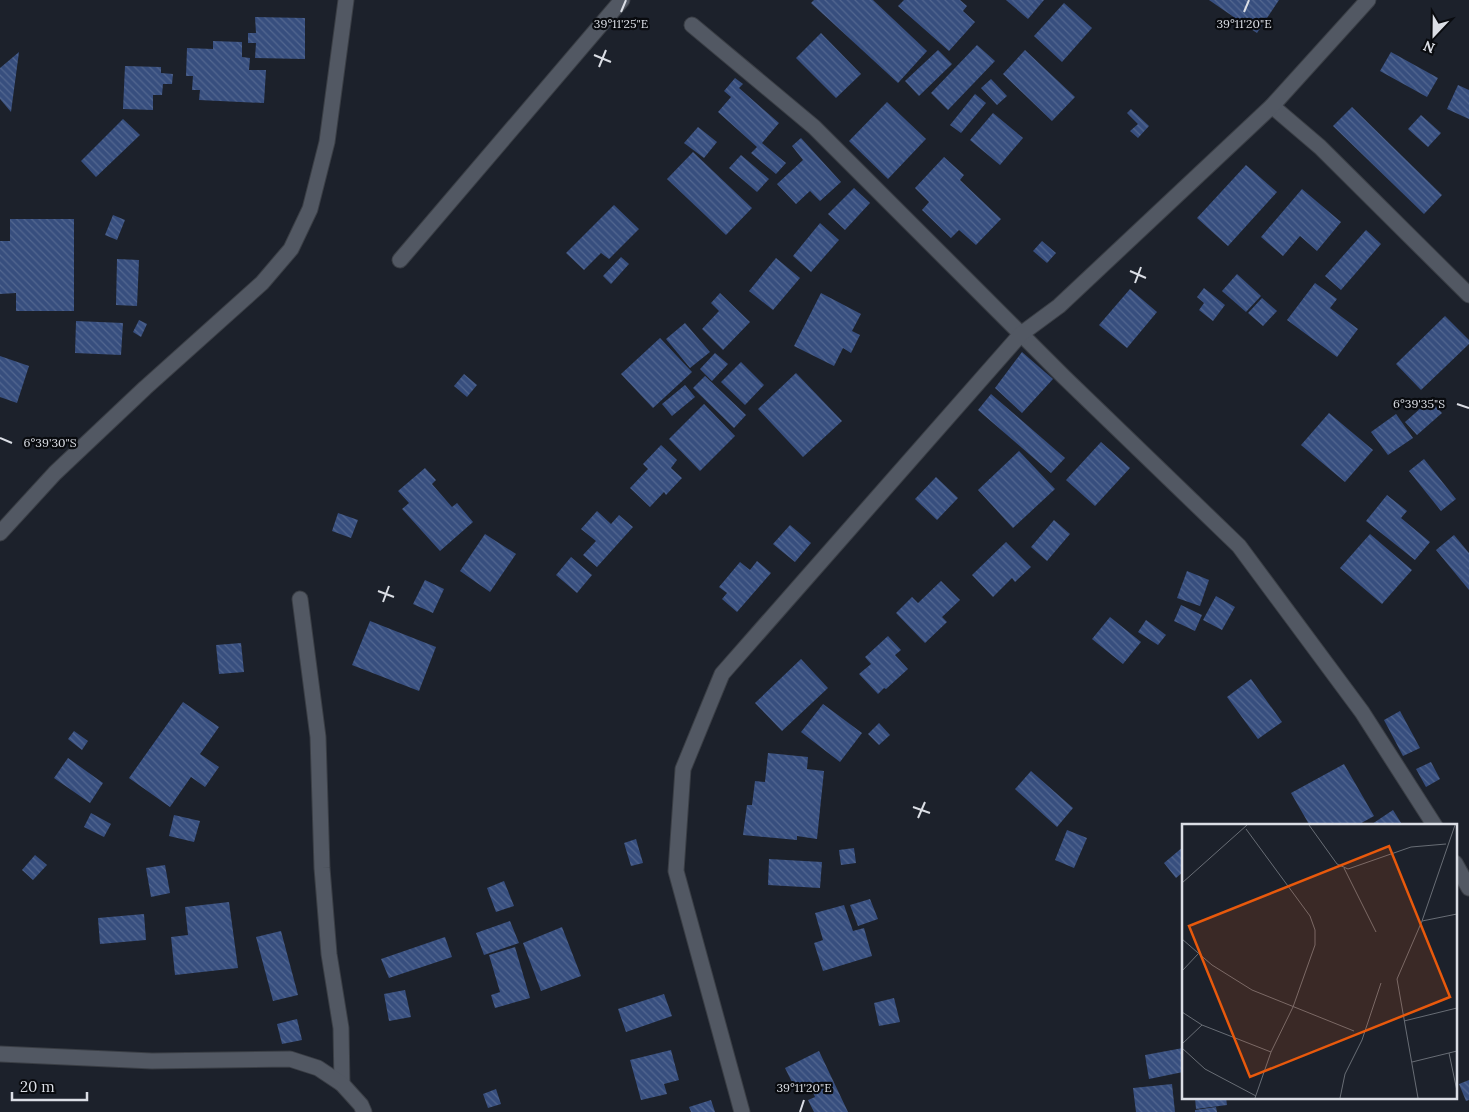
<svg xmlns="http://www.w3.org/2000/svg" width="1469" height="1112" font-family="Lora,serif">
<defs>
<pattern id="building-back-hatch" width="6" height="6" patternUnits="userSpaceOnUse" patternTransform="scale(1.25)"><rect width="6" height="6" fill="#374e7e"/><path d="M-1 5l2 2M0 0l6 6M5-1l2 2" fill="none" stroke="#536790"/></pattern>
</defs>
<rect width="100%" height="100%" fill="#1c212b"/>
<g fill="url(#building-back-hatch)">
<path d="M814 0H873L927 51 898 83 811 3Z"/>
<path d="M904 0H960L967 6 963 11 975 22 949 51 898 6Z"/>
<path d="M1006 0H1044L1028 19Z"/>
<path d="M1209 0H1279L1257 33Z"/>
<path d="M1064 3 1092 28 1062 62 1034 36Z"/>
<path d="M255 17 305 18V59L255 58 256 43H248V33H256Z"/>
<path d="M821 33 861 74 836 98 796 58Z"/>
<path d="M213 41 242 42V57L250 58 249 70H266L264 103 199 100 200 90H192L193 76H186L187 48 213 49Z"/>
<path d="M977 45 995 61 948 110 931 93Z"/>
<path d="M938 50 952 64 919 96 905 81Z"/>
<path d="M1025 50 1075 97 1052 121 1003 74Z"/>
<path d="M19 52 11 112 0 99V68Z"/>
<path d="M1391 52 1438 78 1427 97 1380 71Z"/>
<path d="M125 66 161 67V73L173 74 172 84H163L162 95H153V110L123 109Z"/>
<path d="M735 78 743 84 739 88 779 123 762 143 786 163 776 174 751 153 757 147 718 112 731 97 724 91Z"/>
<path d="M991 79 1007 96 997 105 981 88Z"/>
<path d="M1458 85 1469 90V119L1447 109Z"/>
<path d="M975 94 986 103 961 133 950 125Z"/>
<path d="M887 102 926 139 888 179 849 141Z"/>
<path d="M1352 107 1442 195 1424 214 1333 126Z"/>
<path d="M1131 109 1149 126 1138 138 1130 131 1138 124 1127 113Z"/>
<path d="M993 113 1023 138 1000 165 970 140Z"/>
<path d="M1421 115 1441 133 1428 147 1408 129Z"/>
<path d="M123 119 140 135 96 177 81 161Z"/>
<path d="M698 127 717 142 704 158 684 143Z"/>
<path d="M801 138 841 182 820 201 810 191 796 204 777 184 803 160 792 146Z"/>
<path d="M693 152 752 208 726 235 667 179Z"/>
<path d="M741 155 769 179 757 192 729 168Z"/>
<path d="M944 157 964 175 960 180 1001 219 976 245 959 230 951 238 922 210 929 202 915 188Z"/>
<path d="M1246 165 1277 192 1228 246 1197 218Z"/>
<path d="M854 188 870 203 845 230 828 214Z"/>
<path d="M1302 189 1341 222 1317 251 1300 236 1283 256 1261 237Z"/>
<path d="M614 205 639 229 609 259 601 253 584 270 566 253Z"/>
<path d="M113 215 125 220 117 240 105 235Z"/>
<path d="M10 219H74V311H16V293L0 294V241H10Z"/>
<path d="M820 223 839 240 811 272 793 256Z"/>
<path d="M1366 230 1381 244 1341 290 1325 276Z"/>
<path d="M1042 241 1056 253 1047 263 1033 251Z"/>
<path d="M621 257 629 264 611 284 603 276Z"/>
<path d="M776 258 800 278 773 310 749 291Z"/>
<path d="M117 259 139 260 137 306 116 305Z"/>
<path d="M1237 274 1261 296 1246 312 1222 291Z"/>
<path d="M1315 283 1337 299 1330 308 1358 329 1337 357 1287 320Z"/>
<path d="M1204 288 1225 305 1213 321 1199 310 1204 303 1197 297Z"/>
<path d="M1130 289 1157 312 1127 348 1099 325Z"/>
<path d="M720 293 750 322 723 350 702 329 719 311 711 303Z"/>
<path d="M821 293 861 314 852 331 860 335 851 353 843 348 834 366 794 346Z"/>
<path d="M1262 298 1277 311 1263 326 1248 313Z"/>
<path d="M1445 316 1469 340V344L1421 390 1396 364Z"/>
<path d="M139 320 147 324 141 337 133 332Z"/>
<path d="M76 321 123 323 121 355 75 353Z"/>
<path d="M685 323 710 352 690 368 666 339Z"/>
<path d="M660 338 692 372 653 408 621 374Z"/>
<path d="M1022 352 1053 379 1022 413 995 388Z"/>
<path d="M715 353 728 364 712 381 700 369Z"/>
<path d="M0 356 29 366 17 403 0 397Z"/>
<path d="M741 362 764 385 745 405 721 382Z"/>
<path d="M796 373 842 421 803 457 758 409Z"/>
<path d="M464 374 477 385 467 397 454 386Z"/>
<path d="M705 376 746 415 734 428 693 388Z"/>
<path d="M685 385 695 397 672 416 662 404Z"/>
<path d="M991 394 1065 458 1051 473 978 410Z"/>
<path d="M1430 400 1442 413 1417 435 1405 422Z"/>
<path d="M704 404 735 436 700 471 669 439Z"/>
<path d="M1329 413 1373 450 1345 482 1301 445Z"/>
<path d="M1396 414 1413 438 1388 455 1371 432Z"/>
<path d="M1101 442 1130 468 1095 506 1066 480Z"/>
<path d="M661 445 677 460 671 468 682 478 666 495 664 492 650 507 630 488 648 469 643 464Z"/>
<path d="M1019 451 1055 489 1013 528 978 490Z"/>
<path d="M1424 459 1456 499 1441 511 1409 471Z"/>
<path d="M425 468 436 480 432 484 452 507 457 503 473 522 440 551 402 509 409 503 398 491Z"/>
<path d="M936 477 958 498 937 520 915 499Z"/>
<path d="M1387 495 1407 511 1401 518 1430 542 1415 560 1366 521Z"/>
<path d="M597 511 611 524 619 515 633 527 597 567 583 555 596 541 581 529Z"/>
<path d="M338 513 358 520 351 538 332 531Z"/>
<path d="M1054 520 1070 534 1047 561 1031 547Z"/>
<path d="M790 525 811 543 795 562 773 544Z"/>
<path d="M485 534 516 554 490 592 460 571Z"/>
<path d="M1370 534 1412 570 1382 604 1340 568Z"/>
<path d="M1454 535 1469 553V590L1436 550Z"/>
<path d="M1006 542 1031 567 1015 582 1012 578 993 597 972 575Z"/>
<path d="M571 557 592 575 577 593 556 575Z"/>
<path d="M757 561 771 573 737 612 722 599 727 593 719 587 740 562 750 570Z"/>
<path d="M1187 571 1209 580 1200 606 1177 598Z"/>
<path d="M425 580 444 589 433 613 413 604Z"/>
<path d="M941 581 960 600 942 617 947 622 925 643 896 613 912 597 918 603Z"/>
<path d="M1216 596 1235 607 1222 630 1203 620Z"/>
<path d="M1181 605 1202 615 1195 631 1174 621Z"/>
<path d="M1110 617 1141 642 1123 664 1092 639Z"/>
<path d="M1146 620 1166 635 1158 645 1138 632Z"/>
<path d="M370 621 436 647 419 691 352 665Z"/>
<path d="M888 636 901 650 895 655 908 669 886 689 884 688 878 694 859 674 871 664 865 657Z"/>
<path d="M241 643 244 672 219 674 216 645Z"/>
<path d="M801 659 828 688 782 731 755 703Z"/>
<path d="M1251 679 1282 722 1258 739 1227 697Z"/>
<path d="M183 702 219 727 200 754 219 767 205 787 191 777 170 807 129 778Z"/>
<path d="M823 704 862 733 840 762 801 732Z"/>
<path d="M1400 711 1420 748 1403 756 1384 720Z"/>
<path d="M879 723 890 735 879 745 868 734Z"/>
<path d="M74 731 88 741 82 750 68 739Z"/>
<path d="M768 753 808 757 807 769 824 771 817 839 797 836V840L743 835 747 805H752L755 781 765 782Z"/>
<path d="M68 758 103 783 90 803 54 778Z"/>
<path d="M1431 762 1440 779 1426 787 1416 769Z"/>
<path d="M1344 764 1374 816 1356 826H1310L1291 793Z"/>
<path d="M1031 771 1073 808 1057 827 1015 789Z"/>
<path d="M1393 810 1403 826H1369Z"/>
<path d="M91 813 111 824 104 837 84 827Z"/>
<path d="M174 815 200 821 194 842 169 836Z"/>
<path d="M1067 830 1087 838 1074 868 1055 860Z"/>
<path d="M636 839 643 863 631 866 624 843Z"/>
<path d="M1183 847V872L1176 878 1164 863Z"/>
<path d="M854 848 856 863 841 865 839 850Z"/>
<path d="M35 855 47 865 33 880 22 870Z"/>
<path d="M769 859 822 862 820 888 768 885Z"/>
<path d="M165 865 170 893 151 897 146 868Z"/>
<path d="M504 881 514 906 496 912 487 888Z"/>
<path d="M870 899 878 919 858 926 850 905Z"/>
<path d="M229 902 238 968 175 975 171 937 188 935 185 907Z"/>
<path d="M844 905 853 931 864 928 872 956 823 971 814 943 823 940 815 913Z"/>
<path d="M144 914 146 940 100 944 98 918Z"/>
<path d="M510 921 519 943 484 955 476 933Z"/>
<path d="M562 927 581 976 541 991 523 943Z"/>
<path d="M281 931 298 995 273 1001 256 937Z"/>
<path d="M445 937 452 957 389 978 381 959Z"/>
<path d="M515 947 530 998 495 1008 491 995 500 992 489 955Z"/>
<path d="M405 990 411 1017 389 1021 384 994Z"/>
<path d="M664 994 672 1016 626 1032 618 1009Z"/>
<path d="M894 998 900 1022 879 1026 874 1003Z"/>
<path d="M297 1019 302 1040 282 1044 277 1024Z"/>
<path d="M1183 1048V1072L1149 1079 1145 1055Z"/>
<path d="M671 1050 679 1080 664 1084 667 1094 641 1100 630 1060Z"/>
<path d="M819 1051 848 1112H814L808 1100 815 1097 809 1084 796 1090 785 1068Z"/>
<path d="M1469 1080V1100L1466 1101 1459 1084Z"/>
<path d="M1172 1084 1175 1112H1136L1133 1088Z"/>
<path d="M496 1089 501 1104 488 1108 483 1094Z"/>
<path d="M1195 1098H1226L1227 1105 1196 1109Z"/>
<path d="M711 1100 715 1112H691L689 1107Z"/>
<path d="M1216 1107 1217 1112H1195V1110Z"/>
</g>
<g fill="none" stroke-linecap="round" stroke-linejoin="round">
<g stroke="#3a3e45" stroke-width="17">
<g id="minor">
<path d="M692 25 814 127 1064 377 1239 546 1362 712 1435 826"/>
<path d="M1272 106 1320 147 1469 295"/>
<path d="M400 260 622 0"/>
<path d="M0 533 55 473 145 388 262 283 291 249 310 209 327 142 346 0"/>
<path d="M300 599 318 737 322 868 329 954 341 1028 342 1084"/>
<path d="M1455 863 1469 888"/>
<path d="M0 1054 152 1061 290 1059 318 1068 342 1084 361 1105 364 1112"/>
<path d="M742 1112 676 871 683 769 722 674 1021 334 1059 306 1272 106 1368 0"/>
</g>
</g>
<use href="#minor" stroke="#525863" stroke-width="15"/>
</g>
<path fill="none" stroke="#dbdee5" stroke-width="2" d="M621 12 626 0M1244 12 1249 0M594 55 611 62M599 67 606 50M1130 271 1146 278M1135 283 1141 267M1457 404 1469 408M0 438 12 443M378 591 394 597M383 602 389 586M913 807 930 813M918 818 925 802M800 1112 804 1100"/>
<g transform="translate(1182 824)">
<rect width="275" height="275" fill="#1c212b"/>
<path fill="none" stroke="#686d75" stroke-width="1" d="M127 1 155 40 166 45 229 23 264 20M64 5 128 92 133 106V121L111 183 89 228 73 274M162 44 194 108M0 59 65 1M240 97 275 90M0 115 30 141 70 166 172 207M0 147 16 130M0 188 20 201 89 228M222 197 275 184M0 220 20 201M0 224 23 245 74 272M267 229 275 267M230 238 275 227M158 274 163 250 180 216 199 159M236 274 215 155 240 97 273 1"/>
<path fill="#e8590c" fill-opacity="0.15" stroke="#e8590c" stroke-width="2.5" d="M207 22 268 173 68 253 7 102Z"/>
<rect width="275" height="275" fill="none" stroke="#dbdee5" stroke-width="2.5"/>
</g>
<g font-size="12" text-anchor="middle" fill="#dbdee5" stroke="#090b0f" stroke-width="4.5" stroke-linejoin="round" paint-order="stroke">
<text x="621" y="28">39°11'25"E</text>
<text x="1244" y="28">39°11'20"E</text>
<text x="1419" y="408">6°39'35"S</text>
<text x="50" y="447">6°39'30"S</text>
<text x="804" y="1092">39°11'20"E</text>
</g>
<g transform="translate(1434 35) rotate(202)" stroke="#090b0f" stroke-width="4" paint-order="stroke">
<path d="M0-4L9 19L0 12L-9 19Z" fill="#dbdee5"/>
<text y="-8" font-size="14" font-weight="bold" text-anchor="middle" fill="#dbdee5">N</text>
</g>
<path d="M12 1092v8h75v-8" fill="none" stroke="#dbdee5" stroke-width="2.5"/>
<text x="20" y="1092" font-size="15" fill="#dbdee5" stroke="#090b0f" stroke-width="4" paint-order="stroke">20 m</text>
</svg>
